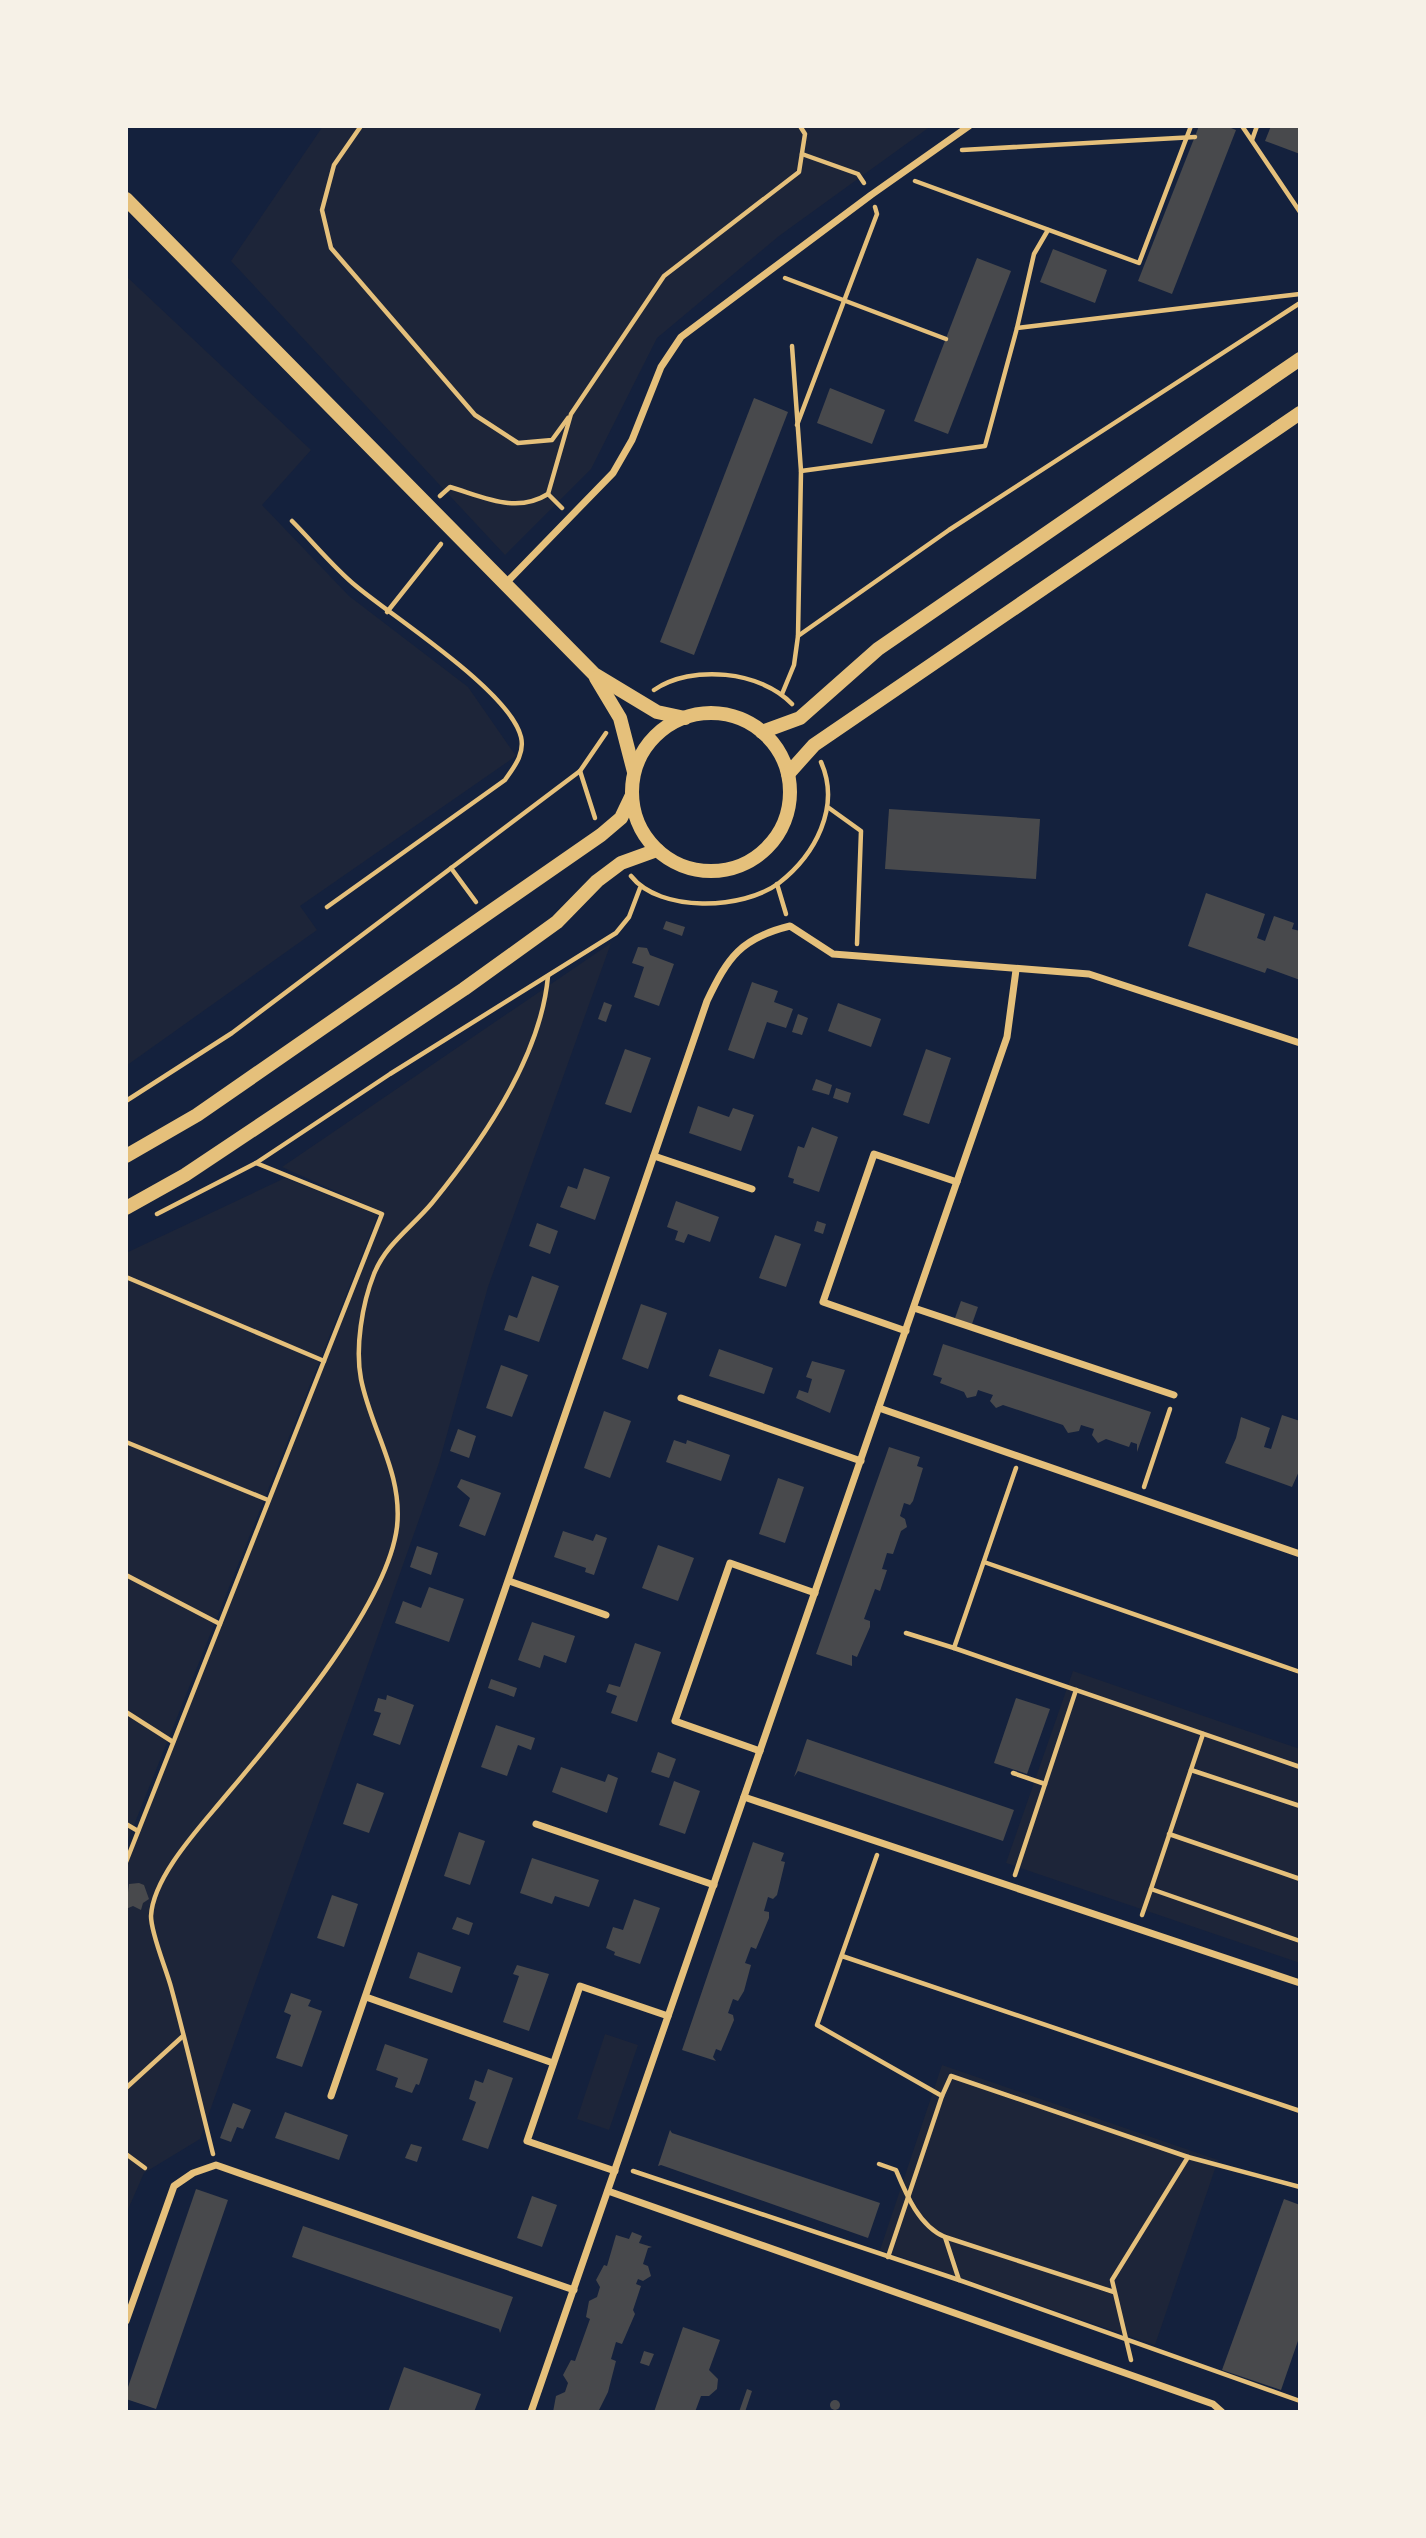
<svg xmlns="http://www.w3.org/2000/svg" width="1426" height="2538" font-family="'DejaVu Sans',sans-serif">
<rect width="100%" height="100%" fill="#14213d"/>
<g fill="#1d2539">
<path d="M323 126H931L779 236 657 338 591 469 505 555 231 261Z"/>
<path d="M126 276 311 450 262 505 349 596 468 687 516 756 300 906 317 930 126 1066Z"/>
<path d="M611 943 488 1287 439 1463 200 2139 144 2173 126 2214V1854L384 1213 282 1167Z"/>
<path d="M285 1178 378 1215 126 1845V1253Z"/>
<path d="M1073 1671 1300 1749V1963L1006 1863Z"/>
<path d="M605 2034 638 2045 609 2130 577 2119Z"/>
<path d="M942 2065 1218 2160 1155 2345 880 2250Z"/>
</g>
<g fill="#48494c">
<path d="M1199 126H1226L1236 130 1172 294 1138 281Z"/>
<path d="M1271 126H1300V154L1265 141Z"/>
<path d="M1053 249 1107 270 1095 303 1040 282Z"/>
<path d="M977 258 1011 271 948 434 914 421Z"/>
<path d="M830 388 885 410 872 444 817 423Z"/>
<path d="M754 398 788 412 694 655 660 642Z"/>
<path d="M889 809 1040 819 1036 879 885 869Z"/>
<path d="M1206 893 1265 914 1257 938 1265 941 1274 916 1294 923 1292 929 1300 931V980L1267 968 1265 973 1188 946Z"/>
<path d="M666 921 685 927 682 936 663 929Z"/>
<path d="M638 947 647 948 650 955 674 964 659 1006 634 997 644 967 632 963Z"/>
<path d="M752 982 778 991 774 1002 793 1009 786 1028 767 1022 754 1059 728 1050Z"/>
<path d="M604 1002 612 1005 606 1022 598 1019Z"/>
<path d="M838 1003 881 1019 871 1047 828 1031Z"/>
<path d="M798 1014 808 1018 802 1035 792 1032Z"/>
<path d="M625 1049 651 1058 631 1113 605 1104Z"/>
<path d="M926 1049 951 1058 929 1124 903 1115Z"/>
<path d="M816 1079 832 1085 829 1095 812 1090Z"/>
<path d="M836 1088 851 1093 848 1103 833 1098Z"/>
<path d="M698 1106 729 1117 733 1108 754 1115 741 1151 689 1133Z"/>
<path d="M812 1127 838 1137 819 1192 793 1183 794 1179 788 1177 798 1146 804 1148Z"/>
<path d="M584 1168 610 1177 595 1220 560 1207 568 1186 577 1189Z"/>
<path d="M676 1201 719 1217 710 1242 688 1234 684 1243 675 1240 678 1231 667 1227Z"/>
<path d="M817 1221 826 1224 823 1234 814 1231Z"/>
<path d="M537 1223 558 1231 550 1254 529 1246Z"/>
<path d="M775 1235 801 1244 786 1287 759 1278Z"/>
<path d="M532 1276 559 1286 539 1342 504 1330 509 1315 517 1318Z"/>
<path d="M961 1301 978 1307 972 1324 955 1318Z"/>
<path d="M641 1304 667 1313 648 1369 622 1359Z"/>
<path d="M943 1344 1151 1412 1137 1452V1444L1131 1442 1129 1447 1106 1439 1098 1443 1092 1435 1094 1429 1081 1425 1079 1431 1068 1433 1063 1425 1003 1405 996 1408 990 1401 993 1395 978 1390 976 1396 967 1398 964 1392 940 1383 942 1378 933 1375Z"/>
<path d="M719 1349 773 1368 764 1394 709 1376Z"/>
<path d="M812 1361 845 1370 830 1413 796 1398 799 1390 808 1393 812 1379 806 1377Z"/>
<path d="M501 1365 528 1375 512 1417 486 1408Z"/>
<path d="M604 1411 631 1421 610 1478 584 1468Z"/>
<path d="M1282 1415 1300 1421V1469L1292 1487 1225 1463 1236 1438 1241 1417 1270 1428 1264 1447 1271 1449Z"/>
<path d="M458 1429 476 1436 469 1458 450 1451Z"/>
<path d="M674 1440 686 1444 687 1440 730 1455 721 1481 666 1462Z"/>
<path d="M889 1447 920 1457 917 1466 923 1468 913 1501 910 1505 904 1503 900 1516 905 1519 907 1527 901 1531 893 1554 887 1553 882 1569 887 1570 880 1591 875 1589 864 1619 870 1621V1627L857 1657 852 1655V1666L816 1654Z"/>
<path d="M778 1478 804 1487 785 1543 759 1534Z"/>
<path d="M461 1479 501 1493 485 1536 459 1526 470 1498 457 1487Z"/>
<path d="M563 1531 593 1541 596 1534 607 1538 594 1575 585 1572 586 1568 554 1557Z"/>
<path d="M658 1545 694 1558 678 1601 642 1588Z"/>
<path d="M417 1546 438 1553 431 1575 410 1567Z"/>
<path d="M429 1587 464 1599 449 1642 395 1623 403 1601 421 1608Z"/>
<path d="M532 1622 575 1636 566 1663 544 1655 540 1668 518 1660Z"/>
<path d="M635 1643 661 1652 637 1722 611 1713 617 1696 606 1692 609 1684 620 1687Z"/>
<path d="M491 1679 517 1688 514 1697 488 1688Z"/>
<path d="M387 1695 414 1705 400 1745 373 1735 381 1713 374 1711 378 1698 386 1700Z"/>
<path d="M1016 1698 1050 1709 1027 1774 994 1763Z"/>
<path d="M496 1725 535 1738 531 1750 518 1745 507 1776 481 1767Z"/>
<path d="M807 1739 1014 1810 1003 1841 798 1771 794 1777Z"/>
<path d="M658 1752 676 1759 669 1778 651 1772Z"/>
<path d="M561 1767 605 1782 608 1774 618 1778 607 1813 552 1792Z"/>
<path d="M674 1781 700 1791 685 1834 659 1825Z"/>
<path d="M357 1783 384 1793 369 1833 343 1824Z"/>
<path d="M459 1832 485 1841 470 1885 444 1876Z"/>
<path d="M753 1842 784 1853 781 1861 785 1862 777 1895 773 1899 768 1897 764 1911 769 1912V1918L756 1949 751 1947 745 1963 751 1965 744 1991 738 2001 733 1999 728 2013 733 2015 734 2020 721 2051 716 2049 713 2057 716 2061 682 2050Z"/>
<path d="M532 1858 599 1880 589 1907 555 1896 552 1904 520 1893Z"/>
<path d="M139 1883 144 1885 149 1899 143 1903 141 1910 133 1906 126 1909 129 1884Z"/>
<path d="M332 1895 358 1904 344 1947 317 1938Z"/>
<path d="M634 1899 660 1908 640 1964 614 1955 615 1952 606 1948 613 1927 623 1930Z"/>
<path d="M457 1917 473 1923 469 1935 452 1929Z"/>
<path d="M418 1952 461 1967 452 1993 409 1978Z"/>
<path d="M517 1965 549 1974 529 2031 503 2022 519 1976 513 1974Z"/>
<path d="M291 1993 311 2000 308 2006 322 2011 302 2067 276 2058 291 2015 284 2012Z"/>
<path d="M385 2044 428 2059 419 2085 416 2084 412 2093 395 2087 398 2078 376 2070Z"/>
<path d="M488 2069 513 2078 488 2149 462 2140 476 2102 469 2099 475 2080 483 2083Z"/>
<path d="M233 2103 251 2110 243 2129 237 2127 231 2142 220 2138Z"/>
<path d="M285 2112 348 2135 339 2160 275 2138Z"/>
<path d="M670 2130 672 2133 880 2203 868 2238 661 2165 658 2166Z"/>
<path d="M411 2144 422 2147 417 2162 405 2158Z"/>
<path d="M196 2189 228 2200 156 2409 126 2399V2393Z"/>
<path d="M532 2196 557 2205 542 2247 517 2238Z"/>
<path d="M1284 2199 1300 2205V2335L1281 2390 1222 2370Z"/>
<path d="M303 2226 513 2297 500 2333 499 2329 292 2257Z"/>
<path d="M632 2232 642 2236 639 2243 652 2247 648 2248 643 2264 648 2266 651 2276 643 2281 638 2279 636 2284 641 2286 633 2310 635 2314 622 2344 616 2342 611 2359 616 2361 608 2392 598 2412H553L556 2396 565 2392 568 2383 563 2375 571 2360 575 2361 590 2319 586 2317 589 2301 597 2297 600 2287 596 2280 604 2265 607 2266 616 2235 629 2239Z"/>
<path d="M683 2327 720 2340 709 2370 718 2379 717 2389 709 2396H701L695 2412H654Z"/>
<path d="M644 2351 654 2354 649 2366 640 2363Z"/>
<path d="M404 2367 481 2394 474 2412H388Z"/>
<path d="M747 2389 752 2391 745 2412H739Z"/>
<circle cx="835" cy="2405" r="5"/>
</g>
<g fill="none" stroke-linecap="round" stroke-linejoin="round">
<g stroke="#e5c07b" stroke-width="4.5">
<path d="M361 126 334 165 322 210 331 248 475 415 518 443 552 440 568 418"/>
<path d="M1242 126 1300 212"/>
<path d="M1252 140 1257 126"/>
<path d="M962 150 1195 137"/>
<path d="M802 154 858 174 864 183"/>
<path d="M915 181 1139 263 1191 126"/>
<path d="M785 278 946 339"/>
<path d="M1017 328 1034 254 1048 230"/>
<path d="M792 346 801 471"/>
<path d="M797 425 877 214 875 207"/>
<path d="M548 494 562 508"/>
<path d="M440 496 450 487C484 497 516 514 548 494L571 414 664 276 799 172 805 134 800 126"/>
<path d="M292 521C313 542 333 567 356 586 394 618 510 691 521 737 525 754 514 767 505 780L327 907"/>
<path d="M387 612 441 544"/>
<path d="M798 636 801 471 985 446 1017 328 1300 294"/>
<path d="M654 690C692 664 761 671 792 704"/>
<path d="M782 694 794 665 798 636 949 530 1300 303"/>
<path d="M580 771 595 818"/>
<path d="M829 808 861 831 857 944"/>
<path d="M451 868 476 902"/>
<path d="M631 876C660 913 743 910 779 883 815 855 841 807 821 762"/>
<path d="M777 884 786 914"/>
<path d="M126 1101 232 1033 580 771 606 733"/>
<path d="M157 1214 256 1163 390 1074 616 933 629 917 640 888"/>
<path d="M126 1277 324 1361"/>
<path d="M126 1442 268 1500"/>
<path d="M1144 1487 1170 1409"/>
<path d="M984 1562 1300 1672"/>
<path d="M126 1575 220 1624"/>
<path d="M906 1633 954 1648 1016 1468"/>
<path d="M954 1648 1300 1767"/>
<path d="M126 1712 173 1742"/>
<path d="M1203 1734 1151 1889 1300 1941"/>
<path d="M1191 1770 1300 1806"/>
<path d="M1013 1773 1045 1784"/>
<path d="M126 1824 138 1831"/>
<path d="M1169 1834 1300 1879"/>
<path d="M877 1855 817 2025 942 2096 888 2257"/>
<path d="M126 1862 382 1214 256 1163"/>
<path d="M1015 1875 1076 1690"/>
<path d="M1142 1915 1151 1889"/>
<path d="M842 1956 1300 2111"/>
<path d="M126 2088 183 2036"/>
<path d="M942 2096 951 2076 1188 2157"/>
<path d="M126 2154 145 2168"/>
<path d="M213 2154C199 2098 186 2042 171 1987 166 1968 151 1934 151 1916 153 1877 199 1828 223 1799 276 1736 387 1608 397 1527 403 1473 371 1430 361 1379 355 1348 362 1304 374 1274 386 1244 411 1228 432 1203 482 1142 541 1057 548 976"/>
<path d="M879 2164 896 2170C906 2194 919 2226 945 2237L959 2280"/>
<path d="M633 2171 959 2280 1300 2401"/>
<path d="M945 2237 1114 2292"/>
<path d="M1131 2360 1112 2280 1188 2157 1300 2187"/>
</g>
<g stroke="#e5c07b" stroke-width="7">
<path d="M506 583 613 473 632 440 661 367 681 337 871 195 969 126"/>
<path d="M654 1156 752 1189"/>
<path d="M914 1308 1174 1395"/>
<path d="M906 1331 823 1302 874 1154 957 1182"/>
<path d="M681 1398 861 1461"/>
<path d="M879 1408 1300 1554"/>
<path d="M509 1581 606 1615"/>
<path d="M760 1751 675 1721 730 1563 815 1593"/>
<path d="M744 1797 1300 1983"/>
<path d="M536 1824 714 1885"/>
<path d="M366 1997 553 2063"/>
<path d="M331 2096 707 1001C728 957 741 938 790 926L833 954 1089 974 1300 1043"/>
<path d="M615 2171 527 2141 580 1986 668 2016"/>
<path d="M608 2191 1213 2404 1222 2412"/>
<path d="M126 2321 174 2186 193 2173 216 2165 574 2290"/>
<path d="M531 2412 1007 1037 1016 970"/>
</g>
<g stroke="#e5c07b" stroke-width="14">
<path d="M126 199 594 674 657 712 685 718"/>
<path d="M596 678 620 718 634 772"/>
<circle cx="711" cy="792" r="79"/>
<path d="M762 732 800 718 878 649 1300 359"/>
<path d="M788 774 814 745 1300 413"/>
<path d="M126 1156 197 1115 601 835 621 818 632 795"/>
<path d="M126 1208 185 1175 464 989 557 922 597 881 621 863 657 850"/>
</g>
</g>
<rect width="1426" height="2538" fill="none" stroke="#f6f1e7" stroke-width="256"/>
</svg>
